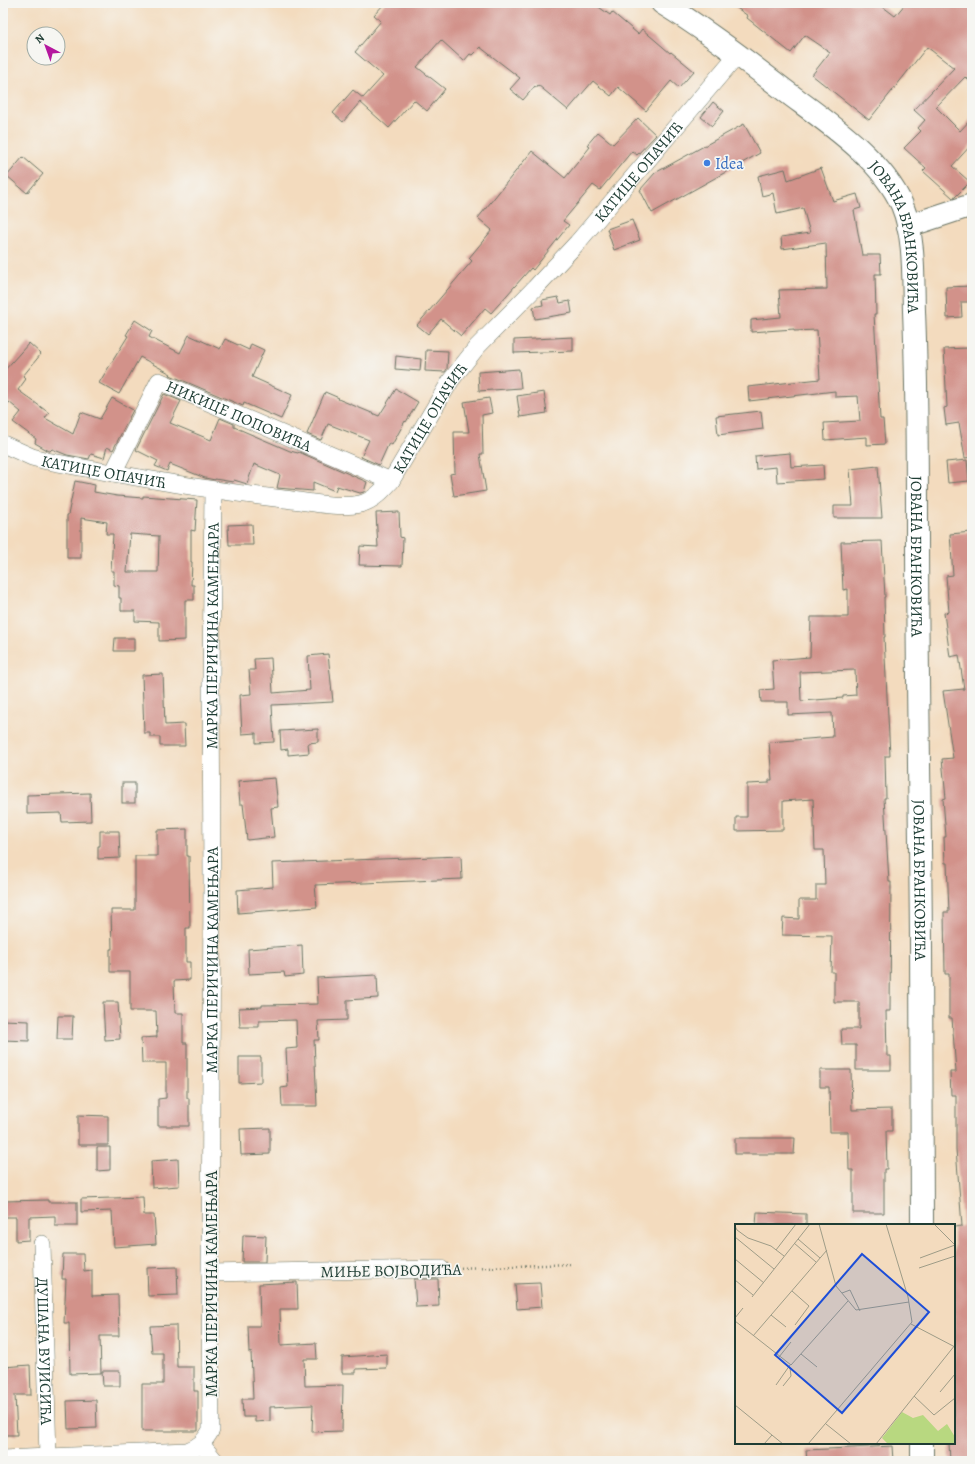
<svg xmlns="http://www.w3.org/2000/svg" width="975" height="1464" font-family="Alegreya,serif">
<rect width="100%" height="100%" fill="#f6f6f2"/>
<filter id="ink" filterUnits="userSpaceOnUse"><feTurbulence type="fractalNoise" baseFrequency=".025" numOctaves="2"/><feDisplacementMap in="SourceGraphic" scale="8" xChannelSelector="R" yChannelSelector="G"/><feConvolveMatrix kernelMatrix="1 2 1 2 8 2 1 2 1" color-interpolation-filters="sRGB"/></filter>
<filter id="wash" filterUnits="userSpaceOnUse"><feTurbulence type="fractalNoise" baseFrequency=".012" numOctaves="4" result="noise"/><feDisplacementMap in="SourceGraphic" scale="16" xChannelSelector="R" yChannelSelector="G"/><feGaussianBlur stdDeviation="0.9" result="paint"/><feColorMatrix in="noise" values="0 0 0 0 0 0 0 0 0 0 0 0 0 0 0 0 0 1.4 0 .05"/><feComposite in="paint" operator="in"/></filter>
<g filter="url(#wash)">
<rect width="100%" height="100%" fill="#f3dbbe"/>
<g id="blocks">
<g fill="#d2928a" fill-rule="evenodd">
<path d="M385 3H593L610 15 612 12 638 34 642 29 670 53 671 52 694 71 679 88 671 81 646 111 618 87 611 96 593 81 568 110 538 85 536 88 535 86 523 100 510 89 520 78 480 47 472 55 470 54 464 61 441 40 417 67 445 89 427 111 414 100 389 128 360 102 343 122 333 113 353 90 363 98 383 76 355 52 381 21 374 15Z"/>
<path d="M730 3H878L895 16 906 3H972V84L965 77 936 107 960 131 972 118V144L952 166 970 182 955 197 953 198 923 171 926 168 904 148 921 131 918 128 925 120 914 110 954 68 927 47 869 120 812 75 830 52 805 35 791 53 747 18 748 16Z"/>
<path d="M713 102 724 111 712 126 701 117Z"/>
<path d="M638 118 656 135 637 155 632 151 600 190 593 185 563 221 569 225 533 270 531 268 491 313 485 308 461 336 441 319 428 334 417 325 472 261 469 258 492 230 478 218 532 151 565 178 590 147 587 145 598 132 613 144Z"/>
<path d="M744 124 760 153 652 213 640 190 655 173Z"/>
<path d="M23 157 43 174 27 193 7 176Z"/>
<path d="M821 168 833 201 857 194 861 208 854 210 862 255H880L881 274H875L876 314H874L880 419H883L885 444 867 445V437L825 440 824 423 860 421 858 396 835 397V391L749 401 748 387 820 379 817 330 794 331V329L751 332V320L781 317 779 290 827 289 826 243 782 249 781 237 810 233 803 208 777 214 773 193 762 196 758 176 785 169 788 180Z"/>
<path d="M632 220 640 240 614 250 607 229Z"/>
<path d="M972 286V302H961L962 317 947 318 946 287Z"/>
<path d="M558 297 560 303 570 301 572 313 535 319 533 307 543 305 542 300Z"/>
<path d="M135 320 152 331 149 337 180 353 189 335 220 349 225 339 249 350 251 344 264 350 252 377 292 395 281 419 244 403 243 406 170 375 171 374 140 357 119 394 99 383 128 336 126 335Z"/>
<path d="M573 337V351L514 353V340Z"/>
<path d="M29 343 41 354 23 376 26 379 18 390 49 413 45 418 73 434 81 412 100 419 112 398 133 410 113 450 107 447 104 458 91 454 89 459 67 455 52 449 50 451H49L35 443 36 439 13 422 21 412 9 402 3 410V372Z"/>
<path d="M968 348 972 405V457L965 458 959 423 946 425 944 408 947 407 944 349Z"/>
<path d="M426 350 448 351 447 369 445 372 425 371Z"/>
<path d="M396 356 421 359 420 371 395 369Z"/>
<path d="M519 369 521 388 479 391 478 372Z"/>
<path d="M396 389 418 402 406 422 405 421 392 445 389 443 379 465 361 457 369 440 328 424 321 440 307 434 325 392 339 398 338 399 379 416Z"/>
<path d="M544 392 547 413 520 417 517 396Z"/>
<path d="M164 394 181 401 170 423 211 440 220 418 234 424V427L290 451 298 453 299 452 367 482 364 492 360 493 337 486 335 491 313 482V491L277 488 280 475 254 464 247 484 234 480 233 482 215 479V480L205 478 170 464 167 471 155 466 158 461 136 450Z"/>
<path d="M489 398 492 413 482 415 483 454H480L486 491 454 496 450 474 455 473 454 432H469L464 402Z"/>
<path d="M761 411 763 429 718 435 716 416Z"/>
<path d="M790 453 791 467 823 465 824 479 777 482 776 467 756 469 755 456Z"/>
<path d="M967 460 969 481 948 483 946 462Z"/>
<path d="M878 466 882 518H834V506H853L850 469Z"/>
<path d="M75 481 95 485 94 492 117 496 143 498V496L197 500 195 531 191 530V562H192L191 585H194V600H185V640L159 641V622L135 621V611H121V598H119V586L114 585V571H111L113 534H106L107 522 81 518V558H67V515H68ZM130 534 159 536 158 572H127Z"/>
<path d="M399 512 400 537 403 538 402 566 359 565 360 546 378 547 376 513Z"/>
<path d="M252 524 253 545H229L228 525Z"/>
<path d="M972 532V886H970L971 911H972V1461H950L949 1443H954V1227L962 1226 956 1149V1095H951L950 1072H956L952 1018H949V974H945L944 912H949L947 863H945L944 837H946L943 799 946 798 942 759 953 758 943 691 964 689 959 655 950 657 944 613 949 612 946 576 953 575 950 534Z"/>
<path d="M882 541 885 597H884L885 637H884L890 756H885L886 798H884L889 882H891L890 1011H886L887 1056H891V1070H856V1045H842L841 1029H859V1002H834V972H831L832 936 782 935 783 918 799 919V900H816V885H825L824 850H815L813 799 783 801V830L736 831V817H747V784L769 783V780H772L769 742 833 737 832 713 788 715V702H761L760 690 774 689 772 660 810 657 811 617H848V589L843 590 841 542ZM855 670 856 695 843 696V698L801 701 800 672Z"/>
<path d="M115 638H134V651H114Z"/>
<path d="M328 654 333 702 272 705 274 742 256 743V733L242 734 240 695 251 694 249 670H255L254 659 271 658 273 693 310 690 308 656Z"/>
<path d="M163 674 165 725 184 724 185 746H160V737H150V733H144L142 675Z"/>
<path d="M318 729V742L308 743 309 753 288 755V749L281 750 280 731Z"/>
<path d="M275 778 278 807 271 808 274 837 247 840 243 804H240L238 781Z"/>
<rect x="122" y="783" width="13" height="20"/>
<path d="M90 793 91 821 62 822 61 813 27 814V795Z"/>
<path d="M187 829V856H189L190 928H186V962H190V980L174 981 175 1013H183V1043H187V1098H189V1126H158V1099L166 1098V1063H142L141 1038 157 1037 156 1011H130V972H110V949H112L111 910H135V856H157V830Z"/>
<path d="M100 831H119L120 858 98 859V846H100Z"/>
<path d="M461 856 462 879 315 885 317 907 238 913 237 890 273 887 272 863Z"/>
<path d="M302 945 303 975 285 977 284 972 249 974 248 949Z"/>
<path d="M377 975 378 998 347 1000V1020L318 1021 319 1040H314L317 1106H282L281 1088 288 1087 286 1049 297 1048 296 1020 259 1021V1027H240L239 1008 262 1007V1005L318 1004 317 978Z"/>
<path d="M103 1002H118L120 1039 105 1040Z"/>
<path d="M58 1016H73L72 1039H57Z"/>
<path d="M3 1020 29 1021V1041L3 1040Z"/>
<path d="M239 1057H261V1082L239 1083Z"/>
<path d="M820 1070H851L852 1110 892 1109V1131H886L887 1169H884V1213H853V1170H849L848 1132H830L829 1087H820Z"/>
<path d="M78 1115 108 1116V1145H78Z"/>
<path d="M270 1128V1154L241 1155 240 1129Z"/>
<path d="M735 1138H795L794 1154H735Z"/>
<path d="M97 1147H110V1170L97 1171Z"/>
<path d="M178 1159 179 1186 152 1188 151 1161Z"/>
<path d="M143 1197 144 1215H154L156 1244 114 1247 112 1211 81 1212V1199Z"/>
<path d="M48 1200V1202H77V1226H55V1216L29 1217V1240L16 1241V1217H4V1201Z"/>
<path d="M757 1212 806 1214V1225H756Z"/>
<path d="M243 1235 266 1236 265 1262H242Z"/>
<path d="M63 1254H83L84 1271 92 1270V1296L118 1295 119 1336H100L101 1373 70 1374 69 1323H64L66 1279H62Z"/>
<path d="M177 1267 178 1295 148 1296 147 1268Z"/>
<path d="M414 1279H438L439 1306 416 1307Z"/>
<path d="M297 1282 298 1309H280L281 1345 316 1343 317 1359H304L305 1386 343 1385 342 1431 312 1432 313 1405 270 1407V1421L255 1422V1417H243L242 1399H253L251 1352 249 1353 248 1326H260L259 1284Z"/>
<path d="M540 1283 542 1307 517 1309 515 1284Z"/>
<path d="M176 1325 177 1367H194V1391H198V1431H142V1384H163V1353H152L150 1326Z"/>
<path d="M387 1354V1368L356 1369V1373H342V1357Z"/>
<path d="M30 1365 31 1395H15L17 1435H3V1367Z"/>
<path d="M102 1371H120V1386H103Z"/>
<path d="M96 1400 97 1428 68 1429 67 1401Z"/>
<path d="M892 1446 893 1461H807L806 1450Z"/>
</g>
</g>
</g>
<g filter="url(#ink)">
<use href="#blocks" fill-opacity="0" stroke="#697464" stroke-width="1"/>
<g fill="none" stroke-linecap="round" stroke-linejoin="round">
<g stroke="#697464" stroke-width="18">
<g id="minor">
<path id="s1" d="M3 444 32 457 47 461C126 476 204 490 284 499 305 501 339 509 360 504 373 501 382 491 391 481L451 380 477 347 535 288 577 243 737 55"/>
<path id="s2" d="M113 473 159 381 391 481"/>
<path id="s3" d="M42 1244 48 1457"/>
<path d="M210 1273 441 1269"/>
<path d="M201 1444 215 1461"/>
<path id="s4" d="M3 1459 187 1451C199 1447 205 1441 211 1430L210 1273 212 881 211 681 213 490"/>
</g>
</g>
<g stroke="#697464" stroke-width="24">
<path id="tertiary" d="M908 226 972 205"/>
</g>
<g stroke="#697464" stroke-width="24">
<g id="secondary">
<path id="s5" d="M662 3C706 30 747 61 788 93 828 123 881 158 902 205 915 236 913 278 914 311 917 383 917 455 917 526 917 665 920 804 921 943 922 1037 921 1131 922 1225"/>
<path d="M922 1443V1461"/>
</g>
</g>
<path stroke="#697464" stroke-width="2.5" stroke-dasharray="1 3" stroke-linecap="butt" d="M457 1268 572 1264"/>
<use href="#minor" stroke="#fff" stroke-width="17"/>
<use href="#tertiary" stroke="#fff" stroke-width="22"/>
<use href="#secondary" stroke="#fff" stroke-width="22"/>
</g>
</g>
<circle fill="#3f7fe0" stroke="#f6f6f2" stroke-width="1.5" cx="707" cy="163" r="4"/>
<g text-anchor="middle" stroke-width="3.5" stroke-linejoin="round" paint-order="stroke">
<g font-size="16" fill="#366cbe" stroke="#f6f6f2" text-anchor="start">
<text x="715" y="169">Idea</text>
</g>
<g font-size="16" fill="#1f3d34" stroke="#f6f6f2">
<text dy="6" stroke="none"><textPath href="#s1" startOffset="801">КАТИЦЕ ОПАЧИЋ</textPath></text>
<text dy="6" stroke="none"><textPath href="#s5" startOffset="345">ЈОВАНА БРАНКОВИЋА</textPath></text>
<text dy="6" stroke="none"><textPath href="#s2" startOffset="190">НИКИЦЕ ПОПОВИЋА</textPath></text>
<text dy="6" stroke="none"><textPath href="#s1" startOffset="477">КАТИЦЕ ОПАЧИЋ</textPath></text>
<text dy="6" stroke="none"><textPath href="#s1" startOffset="105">КАТИЦЕ ОПАЧИЋ</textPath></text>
<text dy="6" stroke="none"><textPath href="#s5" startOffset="669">ЈОВАНА БРАНКОВИЋА</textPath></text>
<text dy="6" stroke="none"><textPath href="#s4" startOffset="1011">МАРКА ПЕРИЧИНА КАМЕЊАРА</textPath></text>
<text dy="6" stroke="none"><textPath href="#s5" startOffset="993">ЈОВАНА БРАНКОВИЋА</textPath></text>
<text dy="6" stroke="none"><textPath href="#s4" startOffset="687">МАРКА ПЕРИЧИНА КАМЕЊАРА</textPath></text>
<text transform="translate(391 1270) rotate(-1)" y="6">МИЊЕ ВОЈВОДИЋА</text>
<text transform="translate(211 1284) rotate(-90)" y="6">МАРКА ПЕРИЧИНА КАМЕЊАРА</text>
<text dy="6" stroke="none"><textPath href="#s3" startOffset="107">ДУШАНА ВУЈИСИЋА</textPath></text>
</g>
</g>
<g transform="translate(735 1224)">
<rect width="220" height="220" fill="#f3dbbe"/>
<path d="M167 188 178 194 188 191 203 207 212 200 220 213V220H153L147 214Z" fill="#b8d880"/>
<path fill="none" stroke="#9e9c87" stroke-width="1" d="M84 0 101 62 121 86 174 78M199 0 220 21M0 2 2 6 13 14 36 22 49 32M0 13 39 45M63 15 85 34M59 19 81 38M41 26 61 0M185 34 220 21M0 35 29 59M184 44 220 32M0 56 18 71M57 67 74 82 60 101M107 69 115 66 125 87M17 73 75 0M36 91 51 103M0 94 8 84M0 97 56 141 113 77M176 100 220 123M18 112 92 26M66 130 82 143M44 133 56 118M41 161 55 141M48 162 56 152 55 144M205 168 220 150M179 172 199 191 220 174M0 181 48 220M91 200 116 220M29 220 37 211M73 220 177 98 173 73 151 0M141 220 220 121"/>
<path fill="#1d4ed8" fill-opacity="0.15" stroke="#1d4ed8" stroke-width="2" d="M127 30 194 88 107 189 40 131Z"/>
<rect width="220" height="220" fill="none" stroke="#1f3d34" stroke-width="2"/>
</g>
<rect width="975" height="1464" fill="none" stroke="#f6f6f2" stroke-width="16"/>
<g transform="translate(46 46) rotate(319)"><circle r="19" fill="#f6f6f2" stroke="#a0aca6"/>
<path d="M0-3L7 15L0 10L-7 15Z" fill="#b5179e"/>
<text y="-6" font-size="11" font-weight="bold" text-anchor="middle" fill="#1f3d34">N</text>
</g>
</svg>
